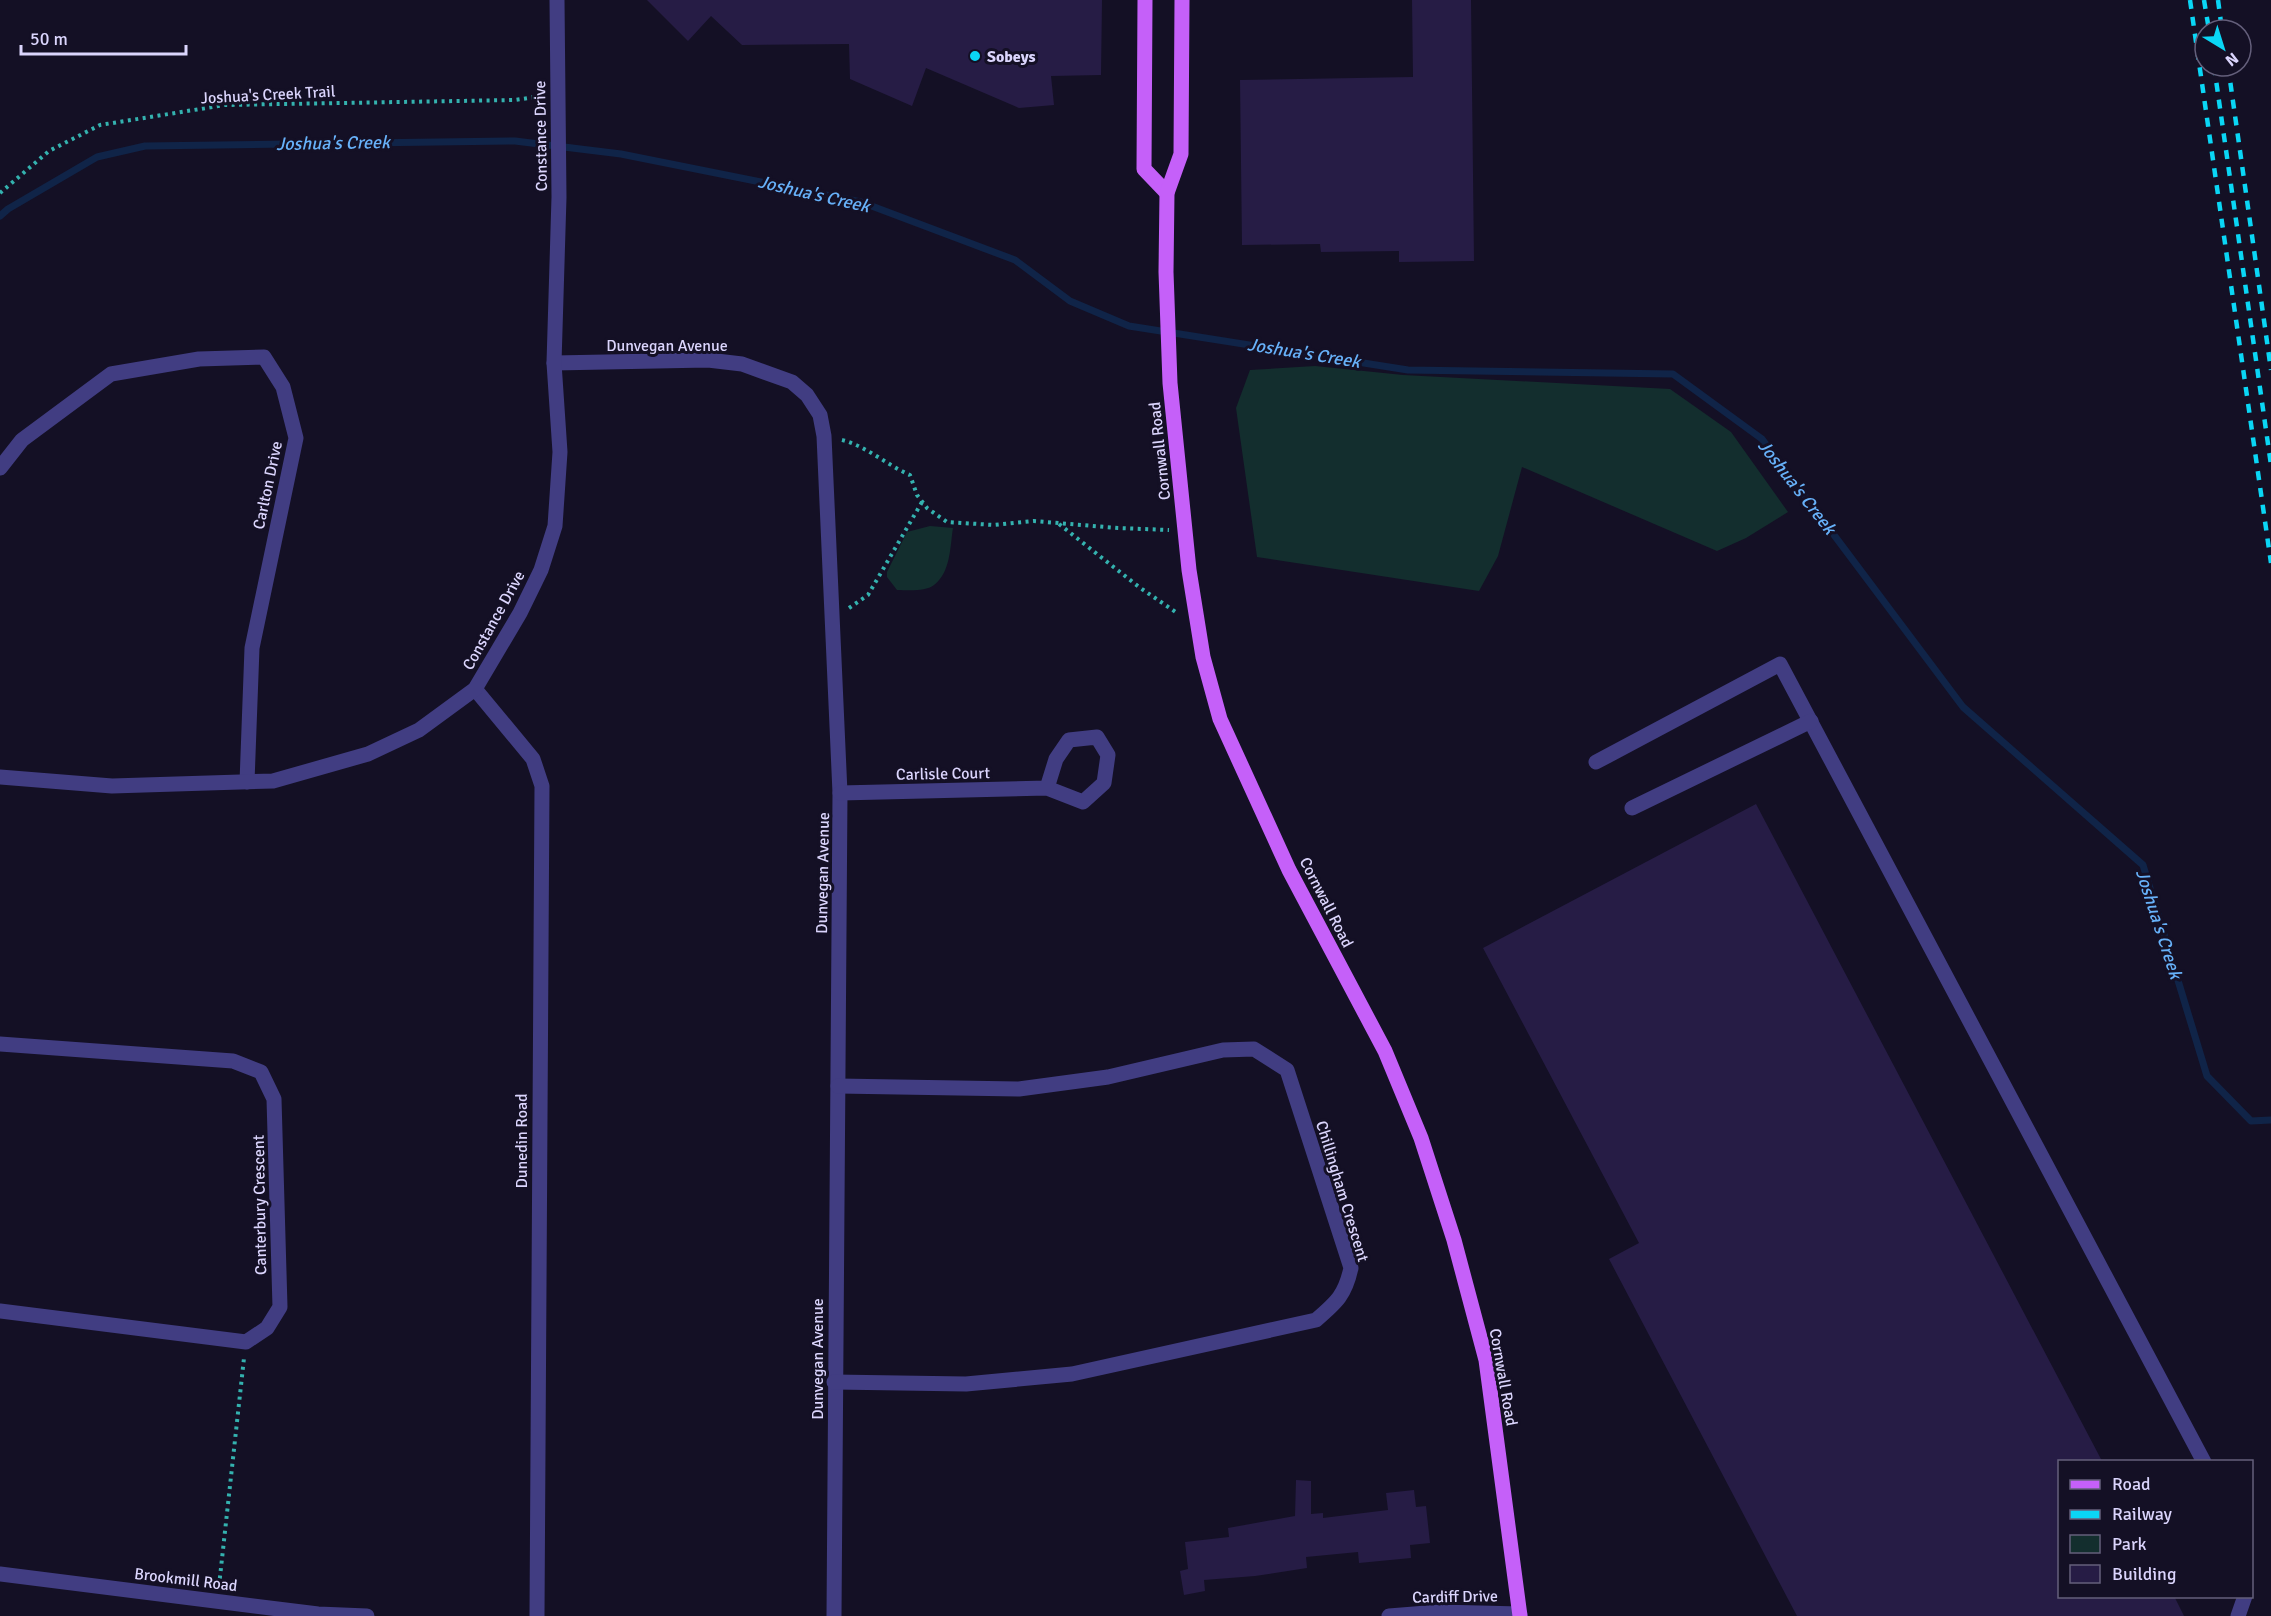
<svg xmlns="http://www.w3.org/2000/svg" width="2271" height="1616" font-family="Signika,sans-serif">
<rect width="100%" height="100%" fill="#141025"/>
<g fill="#132e2e">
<path d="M1315 366 1403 375 1670 389 1731 432 1788 512 1746 538 1717 551 1522 467 1498 556 1479 591 1257 557 1236 408 1250 370Z"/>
<path d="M930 526 953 528C950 546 951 572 934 585 925 592 908 590 897 590L887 577V572L907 532Z"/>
</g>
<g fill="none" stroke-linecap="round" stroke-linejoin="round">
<path stroke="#102448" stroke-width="7" d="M0 216 8 209 97 157 145 146 515 141 621 154 861 202 1015 260 1070 301 1129 326 1408 370 1673 374 1762 439 1963 707 2143 865 2207 1076 2251 1121 2271 1120"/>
</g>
<g fill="#261c45">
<path d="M647 0H1102L1101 75 1051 76 1054 105 1019 108 926 68 912 106 850 79 849 44 742 45 711 16 688 41Z"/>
<path d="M1412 0H1471L1474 261 1399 262V251L1321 252 1320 244 1242 245 1240 80 1413 77Z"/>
<path d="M1756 804 2102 1461H2060V1596H2174L2184 1616H1797L1609 1259 1639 1243 1483 948Z"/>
<path d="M1296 1480 1311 1481V1514L1323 1513V1518L1388 1510 1386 1493 1414 1490 1416 1507 1426 1506 1430 1543 1410 1545 1411 1558 1359 1563 1358 1552 1306 1557 1307 1568 1255 1576 1204 1580 1205 1591 1184 1595 1180 1571 1188 1569 1185 1542 1229 1537 1228 1528 1295 1516Z"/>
</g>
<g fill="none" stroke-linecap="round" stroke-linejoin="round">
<g stroke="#34b2af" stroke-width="4" stroke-dasharray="3 4.5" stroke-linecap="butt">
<path d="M0 193 49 151 100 125 225 105 515 100 542 96"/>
<path d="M842 440C866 446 887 465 910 475L917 495 927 508 947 522 994 525 1034 521 1118 528 1169 530"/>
<path d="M1059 524 1139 587 1177 613"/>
<path d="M849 608 868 595 922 502"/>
<path d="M219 1586 244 1358"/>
</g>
<g stroke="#413d82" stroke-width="15">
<path d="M554 363 708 360 742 364 792 382 807 395 820 415 824 436 840 793 834 1616"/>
<path d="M0 468 22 440 111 374 199 359 264 357 283 387 296 438 252 648 247 782"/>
<path d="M475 689 533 759 542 786 537 1616"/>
<path d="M1596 762 1780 664 2204 1462"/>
<path d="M0 777 112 786 273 781 368 754 419 730 475 689 520 613 541 570 555 526 560 452 554 363 559 197 557 0"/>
<path d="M840 793 1047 788 1083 802 1104 783 1108 755 1097 737 1069 740 1056 759 1047 788"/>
<path d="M1632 808 1811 721"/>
<path d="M0 1044 233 1061 261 1072 274 1099 280 1307 267 1328 246 1342 0 1311"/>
<path d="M834 1382 966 1384 1072 1374 1316 1320C1337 1302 1345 1295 1351 1268L1287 1070 1254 1049 1223 1050 1108 1077 1019 1089 838 1086"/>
<path d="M0 1574 318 1614 367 1616"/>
<path d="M1389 1616 1439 1612 1520 1614"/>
<path d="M2238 1616 2245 1596"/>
</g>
<g stroke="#c560f9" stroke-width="15">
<path d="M1145 0 1144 169 1167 193"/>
<path d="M1182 0 1181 154 1167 193 1166 272 1170 383 1189 570 1203 657 1220 719 1289 870 1385 1051 1421 1138 1454 1240 1486 1360 1520 1616"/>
</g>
<g stroke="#0ad6f5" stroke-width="4.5" stroke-dasharray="9 8" stroke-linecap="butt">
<path d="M2190 0 2271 563"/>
<path d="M2204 0 2209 30"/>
<path d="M2218 0 2222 30"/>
<path d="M2214 66 2271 465"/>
<path d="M2228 66 2271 370"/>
</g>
</g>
<circle fill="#0ad6f5" stroke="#141025" stroke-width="2" cx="975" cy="56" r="6"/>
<g text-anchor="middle" stroke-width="6" stroke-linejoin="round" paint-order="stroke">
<g font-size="16" font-weight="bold" fill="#dbd5fd" stroke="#141025" text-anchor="start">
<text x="987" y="62">Sobeys</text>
</g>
<g font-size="16" fill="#dbd5fd" stroke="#141025">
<text transform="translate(268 94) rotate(-3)" y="6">Joshua's Creek Trail</text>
<text transform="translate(540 136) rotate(-91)" y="6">Constance Drive</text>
<text x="667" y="351">Dunvegan Avenue</text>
<text transform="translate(1159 451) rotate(-96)" y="6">Cornwall Road</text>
<text transform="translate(267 485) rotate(-78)" y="6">Carlton Drive</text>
<text transform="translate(493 620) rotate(-61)" y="6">Constance Drive</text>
<text transform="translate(943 773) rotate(-1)" y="6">Carlisle Court</text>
<text transform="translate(822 873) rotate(-89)" y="6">Dunvegan Avenue</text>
<text transform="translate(1327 902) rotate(63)" y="6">Cornwall Road</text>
<text transform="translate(521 1141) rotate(-90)" y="6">Dunedin Road</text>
<text transform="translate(1343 1191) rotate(73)" y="6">Chillingham Crescent</text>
<text transform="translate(259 1205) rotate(-91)" y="6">Canterbury Crescent</text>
<text transform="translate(817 1359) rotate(-90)" y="6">Dunvegan Avenue</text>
<text transform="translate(1504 1377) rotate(80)" y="6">Cornwall Road</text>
<text transform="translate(186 1579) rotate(7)" y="6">Brookmill Road</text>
<text transform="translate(1455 1596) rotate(-1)" y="6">Cardiff Drive</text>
</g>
<g font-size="18" font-style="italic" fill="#67b1f9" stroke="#141025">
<text transform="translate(333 143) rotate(-1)" y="6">Joshua's Creek</text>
<text transform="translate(814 194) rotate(13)" y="6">Joshua's Creek</text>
<text transform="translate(1304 353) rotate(9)" y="6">Joshua's Creek</text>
<text transform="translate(1797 487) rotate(52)" y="6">Joshua's Creek</text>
<text transform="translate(2159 924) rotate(72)" y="6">Joshua's Creek</text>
</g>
</g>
<rect x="2058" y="1460" width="195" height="138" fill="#141025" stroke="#645f7b" stroke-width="1.5"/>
<rect x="2070" y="1480" width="30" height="9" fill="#c560f9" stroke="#645f7b" stroke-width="1.5"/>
<text x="2112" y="1490" font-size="18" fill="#dbd5fd">Road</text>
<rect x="2070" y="1510" width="30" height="9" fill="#0ad6f5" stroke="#645f7b" stroke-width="1.5"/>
<text x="2112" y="1520" font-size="18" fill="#dbd5fd">Railway</text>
<rect x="2070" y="1535" width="30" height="18" fill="#132e2e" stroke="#645f7b" stroke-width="1.5"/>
<text x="2112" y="1550" font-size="18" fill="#dbd5fd">Park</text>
<rect x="2070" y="1565" width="30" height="18" fill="#261c45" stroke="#645f7b" stroke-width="1.5"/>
<text x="2112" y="1580" font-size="18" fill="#dbd5fd">Building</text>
<g transform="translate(2223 48) rotate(142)"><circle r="28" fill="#141025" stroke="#645f7b" stroke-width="1.5"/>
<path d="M0-4.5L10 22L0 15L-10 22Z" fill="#0ad6f5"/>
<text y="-9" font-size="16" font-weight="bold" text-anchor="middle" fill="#dbd5fd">N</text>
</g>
<path d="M21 45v9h165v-9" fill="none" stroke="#dbd5fd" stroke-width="3"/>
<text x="30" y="45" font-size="18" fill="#dbd5fd" stroke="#141025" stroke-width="4.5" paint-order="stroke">50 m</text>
</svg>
